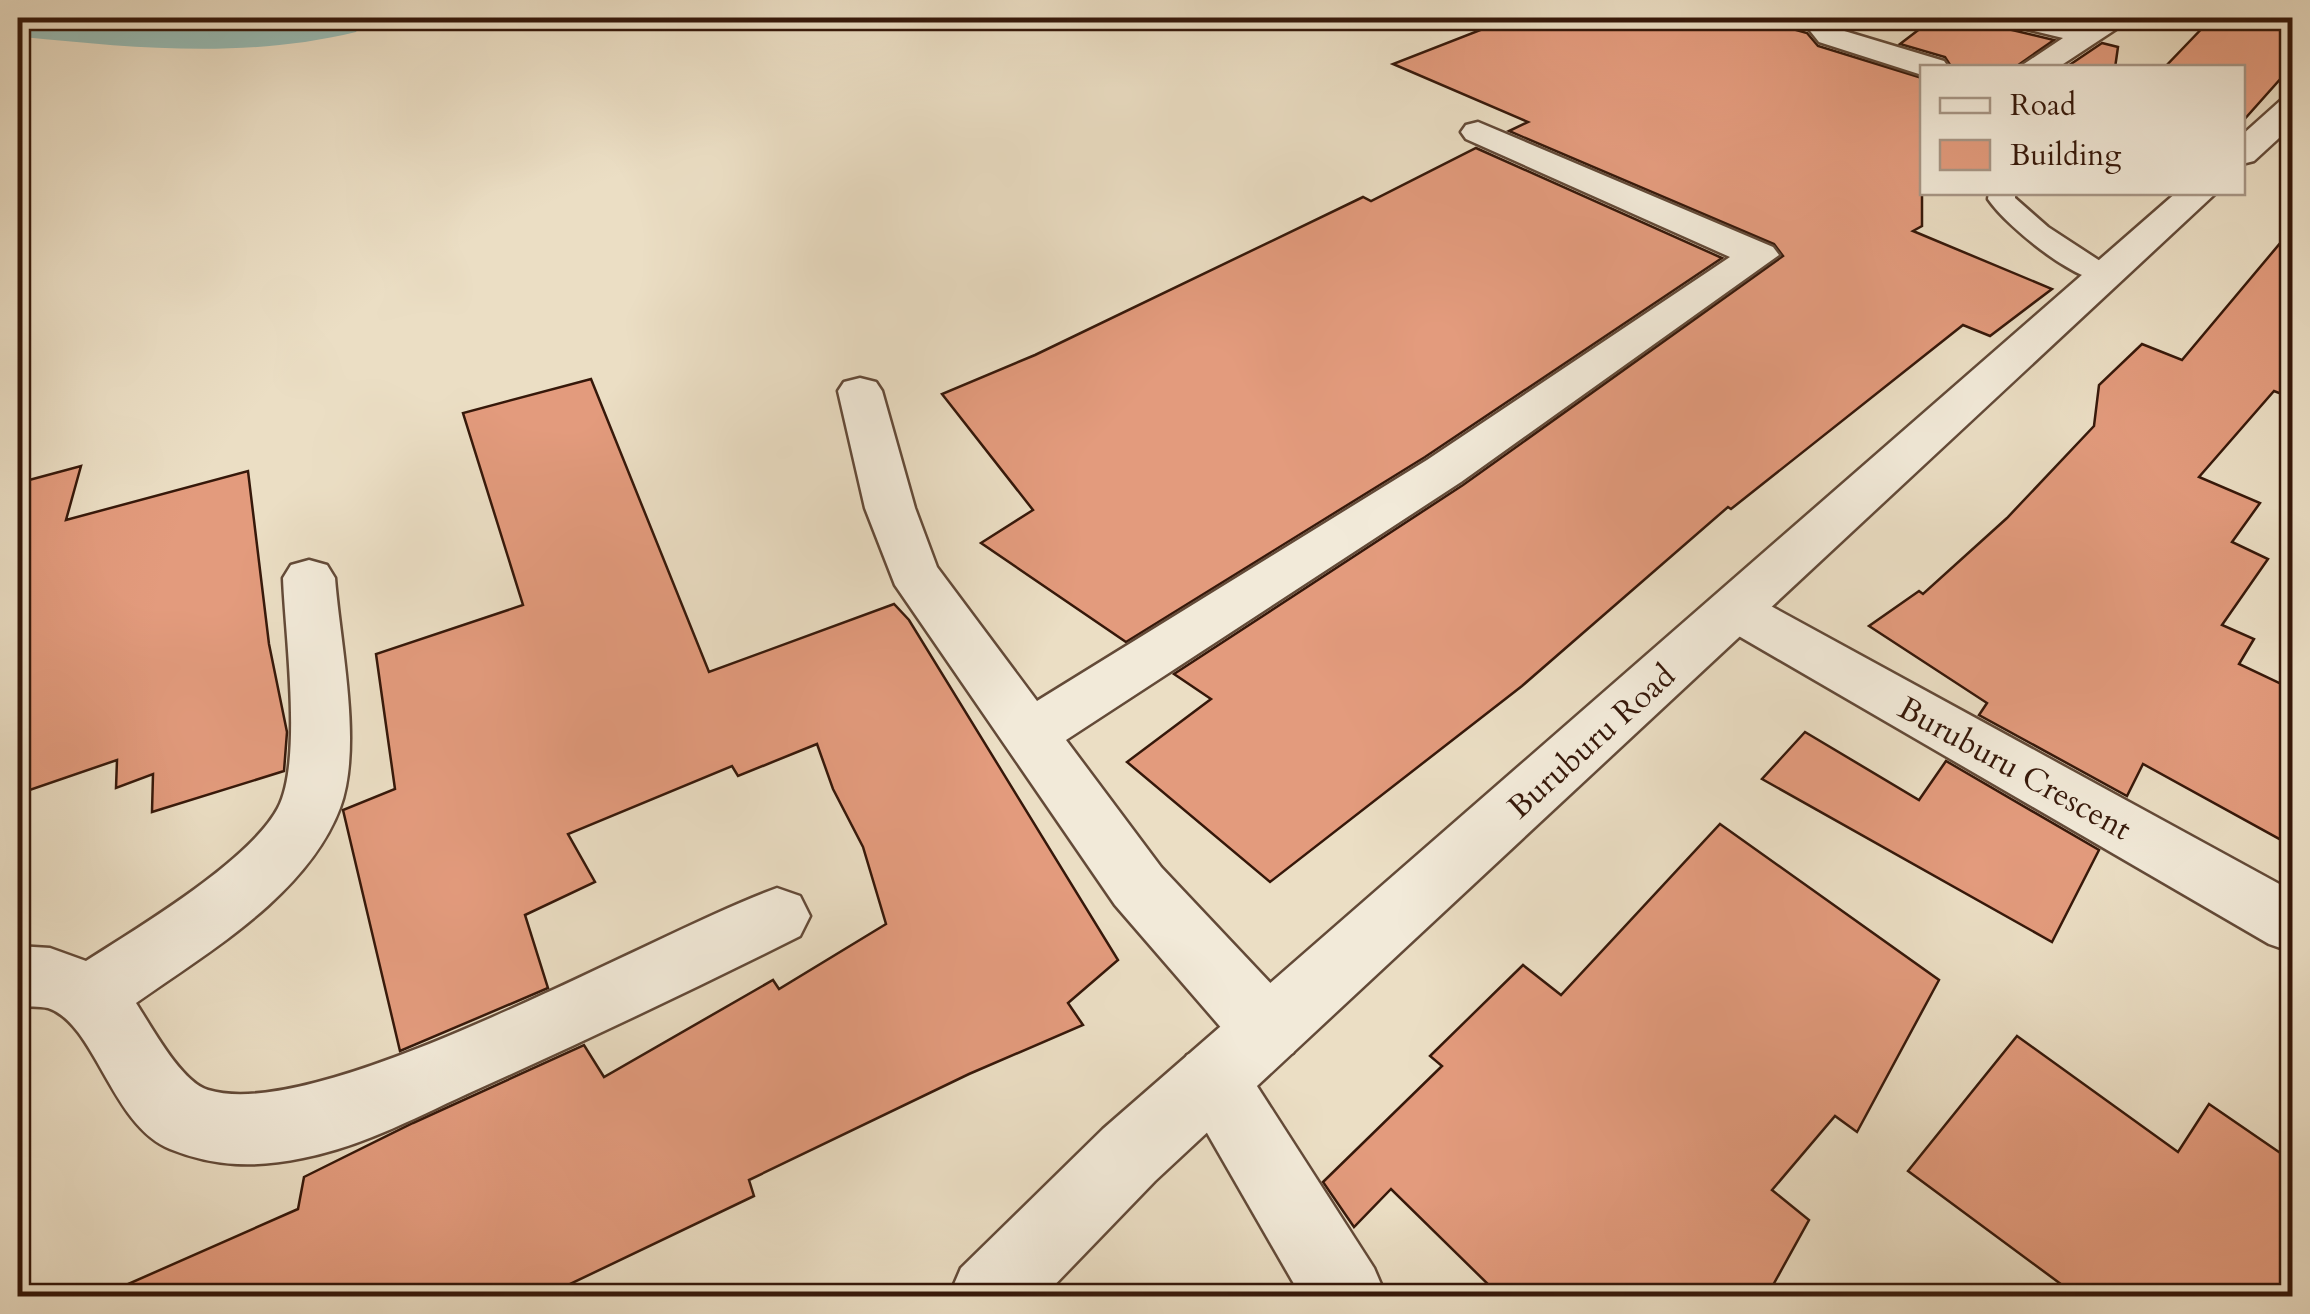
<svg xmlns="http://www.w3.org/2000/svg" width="2310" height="1314" font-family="Cardo,serif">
<rect width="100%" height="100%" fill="#ebdec4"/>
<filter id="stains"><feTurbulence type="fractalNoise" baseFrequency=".002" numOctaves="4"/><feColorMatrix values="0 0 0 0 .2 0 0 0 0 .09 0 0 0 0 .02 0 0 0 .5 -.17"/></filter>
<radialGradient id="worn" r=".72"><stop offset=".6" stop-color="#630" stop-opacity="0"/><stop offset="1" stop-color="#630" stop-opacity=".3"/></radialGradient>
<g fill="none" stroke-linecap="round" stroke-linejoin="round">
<path fill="#98bcb5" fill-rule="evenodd" d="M18 18H365L356 32C245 59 135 48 23 37L18 36Z"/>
</g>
<g fill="#e39b7d" stroke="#36180a" stroke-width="2.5">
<path d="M1511 18H1753L1807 33 1818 46 1922 78V226L1913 231 2052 289 1990 336 1963 325 1731 509 1728 507 1522 686 1270 882 1127 762 1211 699 1174 674 1463 485 1783 256 1774 244 1509 131 1528 122 1393 64Z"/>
<path d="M1934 18H1993L2004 28 2054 40 2014 68H1952L1945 57 1900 44Z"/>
<path d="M2212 18H2292V66L2242 122V68H2164Z"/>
<path d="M2102 43 2118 47 2115 68H2065Z"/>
<path d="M1476 148 1722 258 1425 457 1126 642 981 543 1033 510 942 394 1035 355 1363 197 1371 201Z"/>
<path d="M2292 229V398L2274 391 2199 477 2260 503 2232 542 2268 559 2222 625 2254 639 2239 664 2292 689V846L2143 764 2127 796 1979 715 1987 703 1869 626 1919 591 1923 594 2007 518 2094 426 2099 385 2142 344 2182 360Z"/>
<path d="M591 379 709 672 894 604 909 620 1118 960 1068 1003 1083 1025 969 1074 749 1180 754 1196 545 1296H101L298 1209 304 1177 413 1123 584 1045 604 1077 773 980 779 989 886 924 863 847 833 789 817 744 738 776 732 766 568 834 595 882 525 915 548 988 400 1051 343 810 395 789 376 654 523 605 463 413Z"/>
<path d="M81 466 66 520 248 471 269 644 287 732 284 771 152 812 153 774 116 788 117 760 18 794V483Z"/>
<path d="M1805 732 1919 800 1946 761 2099 850 2052 942 1762 779Z"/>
<path d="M1720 824 1939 980 1857 1132 1835 1116 1772 1190 1809 1220 1767 1296H1500L1391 1189 1354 1227 1323 1182 1442 1066 1430 1056 1523 965 1561 995Z"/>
<path d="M2017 1036 2178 1152 2209 1104 2292 1161V1296H2077L1908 1171Z"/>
</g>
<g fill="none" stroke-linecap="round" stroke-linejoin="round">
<g stroke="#634a38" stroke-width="5">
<path id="service" d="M1989 192H2015V198L2048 227 2123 276 2118 282C2084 291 2007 227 1988 199Z"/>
</g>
<g stroke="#634a38" stroke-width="5">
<g id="minor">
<path d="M1806 18H1845L1837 25 1841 30 1944 61 1949 68H1922V75L1819 42 1803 22Z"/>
<path d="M2001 18H2054L2085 25 2097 18H2133L2057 68H2018L2063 38 2005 24Z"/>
<path d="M1478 122 1773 247 1779 255 1461 482 1066 740 1161 867 1293 1007 1303 1030 1293 1053 1268 1062 1243 1053 1115 905 895 585 865 508 838 391 844 382 860 378 876 382 882 391 915 508 937 567 1037 701 1427 460 1730 257 1466 139 1461 132 1466 125Z"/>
<path d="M309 560 327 565 335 578C340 644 363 746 340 808 307 895 208 952 136 1003 151 1026 181 1082 208 1090 322 1125 654 932 777 888L800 896 810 916 800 936C694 989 587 1040 478 1089 422 1114 365 1146 303 1158 255 1168 215 1167 170 1149 111 1125 96 1024 48 1008 39 1006 27 1007 18 1006V946L50 948 86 961C137 928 250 861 278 808 303 761 285 634 283 578L291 565Z"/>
<path d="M1737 592 1756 598 2292 891V952L2269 944 1718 624 1710 611 1718 598Z"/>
<path d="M1212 1045 1237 1055 1374 1268 1386 1296H1301L1176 1079 1187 1055Z"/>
</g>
</g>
<g stroke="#634a38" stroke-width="5">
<g id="tertiary">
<path d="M2292 98V126L2254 161 2242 164V135L2280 101Z"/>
<path d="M2177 192H2217L1155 1181 1044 1296H949L961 1268 1103 1129Z"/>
</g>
</g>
<use href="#service" fill="#f2ead9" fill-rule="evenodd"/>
<use href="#minor" fill="#f2ead9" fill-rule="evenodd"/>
<use href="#tertiary" fill="#f2ead9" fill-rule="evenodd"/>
</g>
<g text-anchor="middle" stroke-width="10" stroke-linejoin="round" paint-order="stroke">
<g font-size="32" fill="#36180a" stroke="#f2ead9">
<text transform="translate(1591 741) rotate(-42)" y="11">Buruburu Road</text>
<text transform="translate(2015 768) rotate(29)" y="11">Buruburu Crescent</text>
</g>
</g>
<rect width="2310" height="1314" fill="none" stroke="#ebdec4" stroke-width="60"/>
<rect x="20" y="20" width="2270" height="1274" fill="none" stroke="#36180a" stroke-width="5"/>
<rect x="30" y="30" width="2250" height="1254" fill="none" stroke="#36180a" stroke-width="2.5"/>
<rect x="1920" y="65" width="325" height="130" fill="#f2ead9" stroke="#a79686" stroke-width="2.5"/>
<rect x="1940" y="98" width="50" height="15" fill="#f2ead9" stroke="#a79686" stroke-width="2.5"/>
<text x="2010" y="115" font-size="30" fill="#36180a">Road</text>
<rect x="1940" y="140" width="50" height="30" fill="#e39b7d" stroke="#a79686" stroke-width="2.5"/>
<text x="2010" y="165" font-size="30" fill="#36180a">Building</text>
<rect width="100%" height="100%" filter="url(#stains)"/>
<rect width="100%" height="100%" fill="url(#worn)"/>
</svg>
